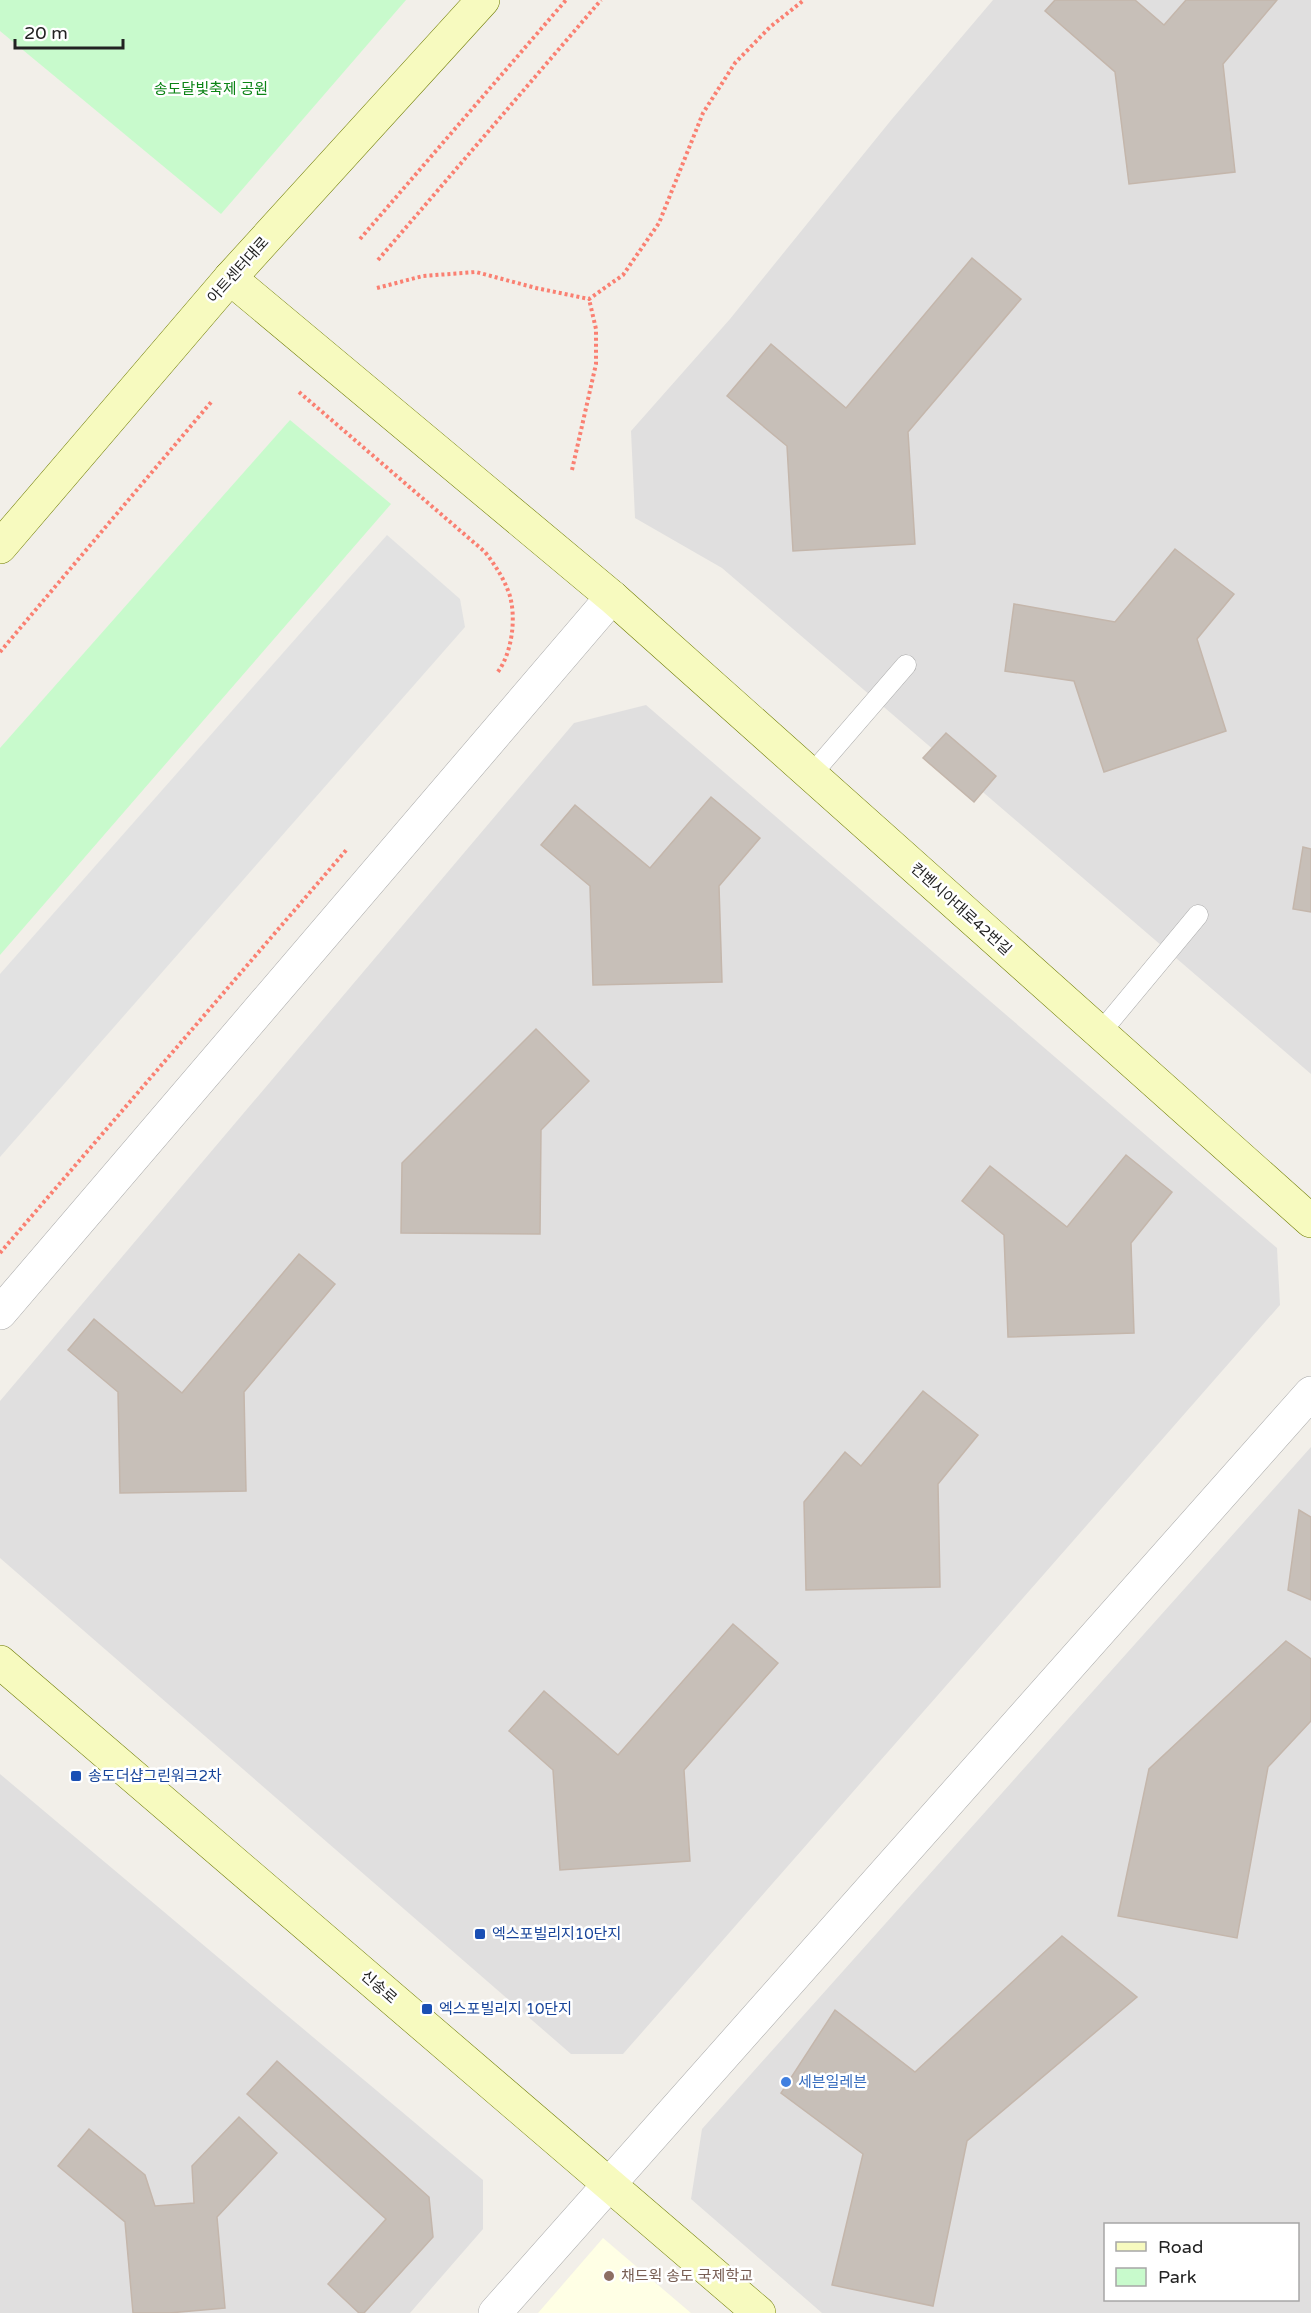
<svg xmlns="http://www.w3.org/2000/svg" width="1311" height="2313" font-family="'Varela Round','Noto Sans KR',sans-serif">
<rect width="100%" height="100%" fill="#f2efe9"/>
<g fill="#e0dfdf" fill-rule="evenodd">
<path d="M993 0H1311V1074L722 568 635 518 631 431 730 319 892 119Z"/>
<path d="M646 705 1277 1248 1280 1305 623 2054H571L0 1558V1401L574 723Z"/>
<path d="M1311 1447V2313H822L691 2199 702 2129ZM1106 2224H1298V2300H1106Z"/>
<path d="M0 1774 483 2180V2229L410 2313H0Z"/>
</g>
<path fill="#ffffe5" d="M603 2238 691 2313H538Z"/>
<g fill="#c8facc">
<path d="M0 0H406L221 214 0 31Z"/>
<path d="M290 420 391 504 0 955V748Z"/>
</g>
<path fill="#e2e2e2" d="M387 535 460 599 465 627 0 1157V974Z"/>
<g fill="#c7bfb8" stroke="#c4b6ab" stroke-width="1.5">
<path d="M1055 0H1135L1164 25 1186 0H1277L1223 64 1235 172 1129 184 1115 72 1045 11Z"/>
<path d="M972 258 1021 299 908 432 915 544 793 551 787 446 727 396 771 344 846 408Z"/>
<path d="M1175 549 1234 594 1197 639 1226 731 1104 772 1074 681 1005 671 1014 604 1115 622Z"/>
<path d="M946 733 996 776 974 802 923 758Z"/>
<path d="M711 797 760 838 719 886 722 982 593 985 590 886 541 845 575 805 650 868Z"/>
<path d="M1303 847 1311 849V912L1293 909Z"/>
<path d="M536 1029 589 1081 541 1130 540 1234 401 1233 402 1163Z"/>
<path d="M1126 1155 1172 1192 1131 1243 1134 1333 1008 1337 1004 1235 962 1201 990 1166 1067 1227Z"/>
<path d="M299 1254 335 1284 244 1392 246 1491 120 1493 118 1392 68 1350 94 1319 182 1393Z"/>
<path d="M923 1391 978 1435 938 1484 940 1587 806 1590 804 1502 845 1452 861 1466Z"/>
<path d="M1299 1510 1311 1517V1600L1288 1590Z"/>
<path d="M733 1624 778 1663 684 1770 690 1861 560 1870 553 1770 509 1731 544 1691 618 1755Z"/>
<path d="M1286 1641 1311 1659V1721L1268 1767 1237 1938 1118 1916 1149 1769Z"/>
<path d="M1062 1936 1137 1997 967 2141 933 2306 832 2285 863 2154 781 2093 835 2010 915 2072Z"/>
<path d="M277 2061 429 2197 433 2237 364 2313H359L328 2284 386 2219 247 2094Z"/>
<path d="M239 2117 277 2153 217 2217 225 2308 169 2313H133L125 2222 58 2166 89 2129 145 2175 155 2206 194 2203 192 2166Z"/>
</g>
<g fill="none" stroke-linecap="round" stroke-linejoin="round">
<g stroke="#a9a9a9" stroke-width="21">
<g id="lane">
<path d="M811 775 906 665"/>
<path d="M1100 1033 1198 915"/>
</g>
</g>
<g stroke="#a9a9a9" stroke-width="34">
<g id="street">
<path d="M0 1313 612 597"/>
<path d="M495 2313 1311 1393"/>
</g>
</g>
<g stroke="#707d05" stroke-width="34">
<g id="secondary">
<path d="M230 278 612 597 1311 1221"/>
<path d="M0 547 230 278 483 0"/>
<path d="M0 1662 759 2313"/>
</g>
</g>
<g stroke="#fa8072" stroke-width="4" stroke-dasharray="3 3" stroke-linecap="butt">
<path d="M360 239 566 0"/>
<path d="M378 260 601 0"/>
<path d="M377 288 423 276 476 272 536 288 589 299 623 275 659 223 703 113 735 63 770 27 804 0"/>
<path d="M299 392 485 552C495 565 503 577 509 593 517 617 512 654 497 673"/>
<path d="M572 470 596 364V329L589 299"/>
<path d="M0 652 212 401"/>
<path d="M0 1253 348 848"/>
</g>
<use href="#lane" stroke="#fff" stroke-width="20"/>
<use href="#street" stroke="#fff" stroke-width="33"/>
<use href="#secondary" stroke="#f7fabf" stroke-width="33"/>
</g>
<g fill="#1a4fb4" stroke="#fff" stroke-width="2">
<rect x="70" y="1770" width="12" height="12" rx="3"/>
<rect x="474" y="1928" width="12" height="12" rx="3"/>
<rect x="421" y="2003" width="12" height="12" rx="3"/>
</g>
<circle fill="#3f7fe0" stroke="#fff" stroke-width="2" cx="786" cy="2082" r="6"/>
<circle fill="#8d6e63" stroke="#fff" stroke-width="2" cx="609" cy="2276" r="6"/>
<g text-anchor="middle" stroke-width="5" stroke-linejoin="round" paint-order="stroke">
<g font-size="15" fill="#0c8416" stroke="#fff">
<text x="211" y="94">송도달빛축제 공원</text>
</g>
<g font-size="15" fill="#222" stroke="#fff">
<text transform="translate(238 270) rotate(-48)" y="5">아트센터대로</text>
<text transform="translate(961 909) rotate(42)" y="5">컨벤시아대로42번길</text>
<text transform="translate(379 1987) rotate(41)" y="5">신송로</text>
</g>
<g font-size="15" fill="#164399" stroke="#fff" text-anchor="start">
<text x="88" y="1781">송도더샵그린워크2차</text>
<text x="492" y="1939">엑스포빌리지10단지</text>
<text x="439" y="2014">엑스포빌리지 10단지</text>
</g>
<g font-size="15" fill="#366cbe" stroke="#fff" text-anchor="start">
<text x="798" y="2087">세븐일레븐</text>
</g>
<g font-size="15" fill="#785e54" stroke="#fff" text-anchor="start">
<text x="621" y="2281">채드윅 송도 국제학교</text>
</g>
</g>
<rect x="1104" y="2223" width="195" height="78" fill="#ffffff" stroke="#a7a7a7" stroke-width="1.5"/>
<rect x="1116" y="2242" width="30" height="9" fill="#f7fabf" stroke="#a7a7a7" stroke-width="1.5"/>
<text x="1158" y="2253" font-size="18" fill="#222222">Road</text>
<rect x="1116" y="2268" width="30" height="18" fill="#c8facc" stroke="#a7a7a7" stroke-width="1.5"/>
<text x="1158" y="2283" font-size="18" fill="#222222">Park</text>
<path d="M15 39v9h108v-9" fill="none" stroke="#222222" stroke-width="3"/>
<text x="24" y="39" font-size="18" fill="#222222" stroke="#ffffff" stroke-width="4.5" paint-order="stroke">20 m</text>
</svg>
